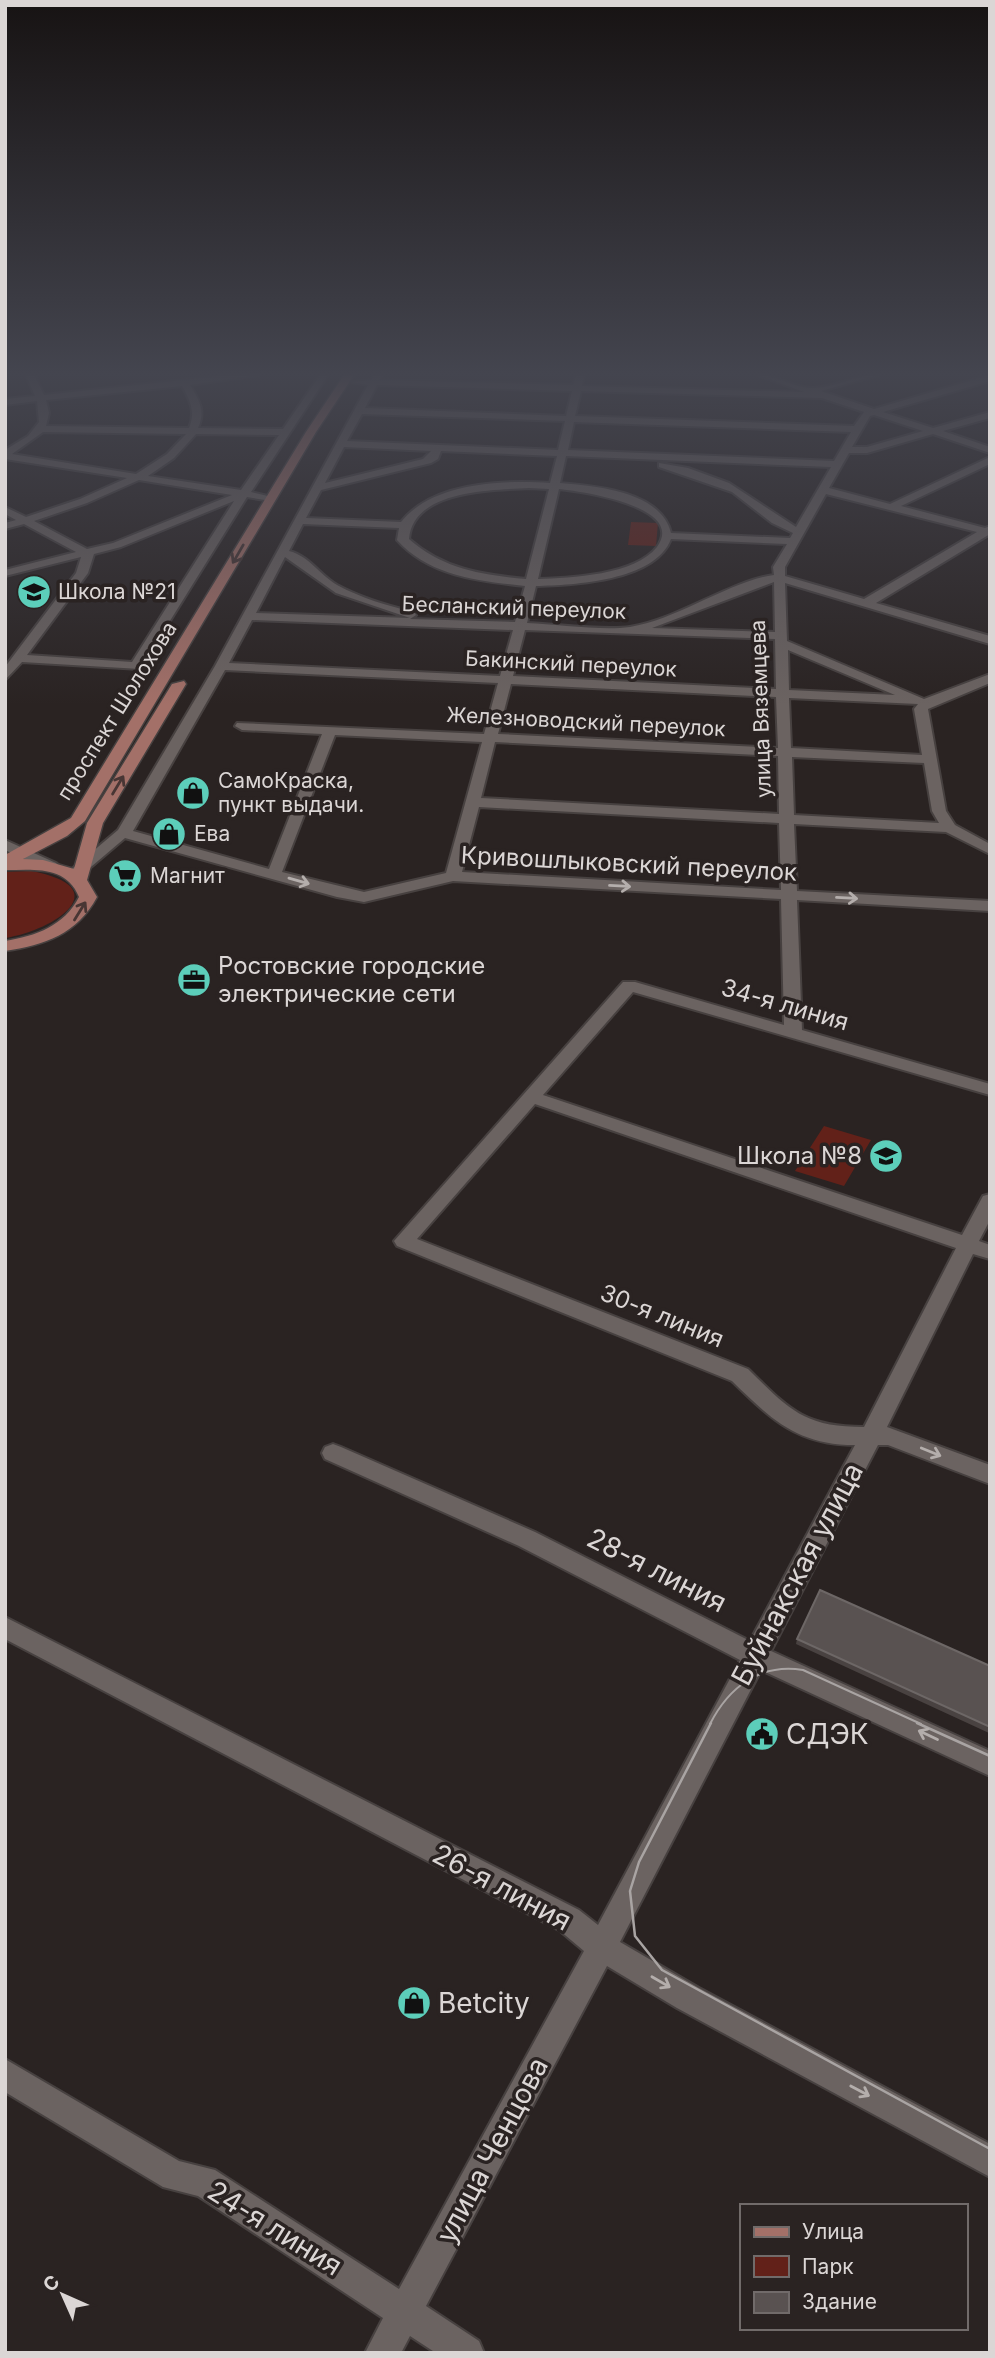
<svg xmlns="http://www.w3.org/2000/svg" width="995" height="2358" font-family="Inter,sans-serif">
<rect width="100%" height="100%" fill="#2a2322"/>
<g fill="#622119">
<path d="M631 522 658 523 656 546 628 545Z"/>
<path d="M31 871C118 887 56 930 5 938V872Z"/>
<path d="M824 1126 871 1140 844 1186 795 1171Z"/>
</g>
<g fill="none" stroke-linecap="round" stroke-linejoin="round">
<g stroke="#474140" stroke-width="4">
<g id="minor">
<path d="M26 375H34L44 395 230 375H258L190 385C199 400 206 411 198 428L283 429 320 375H328L251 492 276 498 271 501 247 497 140 669 22 662 5 680V667L76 573 81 557 5 576V570L76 552 24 524 5 529V523L16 520 5 514V507L26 517 80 499 127 478 5 459V450L28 436 39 422 37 401 5 405V399L35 396ZM182 386C190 400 196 412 189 428L46 426 49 413 46 400ZM43 432 186 434 167 454 136 474 12 454ZM196 434 279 435 241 490 148 476 174 458ZM139 480 232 495 113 543 87 549 34 521 87 503ZM234 501 132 662 27 655 88 573 94 554 121 547Z"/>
<path d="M374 375H382L380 380 573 385 576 375H584L582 386 804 392 758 375C777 375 794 388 812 388 834 388 856 375 878 375L821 391 874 409 990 375V381L883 412 933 428 990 412V418L943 431 990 447V453L933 434 867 453H849L829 488 890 504 990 457V464L901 506 985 528 990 526V534L876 603 990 636V644L785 583 787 641 924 699 990 674V683L928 709 946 811 955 825 990 844V854L946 832 794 824 797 891 990 901V911L797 900 802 1030 990 1084V1095L633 992 543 1095 962 1235 983 1196 990 1194V1220L979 1241 990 1245V1259L973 1254 887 1427 990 1465V1484L888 1445H878L771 1651 990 1751V1776L761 1670 620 1942 699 1988 990 2144V2177L677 2008 607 1966 426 2306 479 2341 484 2353H436L410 2336 401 2353H365L383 2318 198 2196 163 2187 5 2092V2059L179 2161 215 2170 399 2289 584 1951 559 1930 5 1639V1617L579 1910 598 1925 740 1660 519 1546 325 1459 322 1453 325 1447 333 1444 341 1447 535 1532 750 1641 855 1445C797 1445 771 1419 732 1381L397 1246 394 1241 623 982H635L784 1025 781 899 453 881 364 902 337 897 125 838 85 872 80 874 72 869 118 830 215 666 368 385 352 382 371 380ZM377 385 572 391 566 416 365 408ZM581 391 822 398 864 412 854 426 575 416ZM362 414 565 421 558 450 347 441ZM874 415 923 431 867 447H852L870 416ZM574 422 851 432 834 461 568 450ZM344 447 431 451 423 459 325 483ZM441 451 557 456 550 483C503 480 433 482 401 522L306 518 321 490 431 463 438 459ZM566 456 831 467 796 527 729 483 688 468 659 463V467L732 492 772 523 793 533 790 538 671 533C661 491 595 486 560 483ZM529 488 549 489 526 579C482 575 443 569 409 539 413 490 491 490 529 488ZM559 489C579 491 687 506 657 547 635 575 571 578 538 579ZM826 494 977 532 864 599 785 576V567ZM303 524 399 528 397 540C429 576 479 581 525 586L515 622 410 619 416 615 414 612C388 606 361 598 337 585 320 575 309 556 289 551ZM671 539 787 544 773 567 774 575C730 581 677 620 630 627 602 631 556 624 527 623L536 586C574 585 655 581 671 539ZM285 557 336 593 410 618 256 613ZM774 582 775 632 652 628ZM252 620 513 630 500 676 229 663ZM525 630 775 639 776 689 513 676ZM788 650 895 695 789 690ZM225 670 498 683 484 734 237 723 235 726 242 730 322 734 269 869 133 831ZM511 684 776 697 778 748 498 734ZM789 698 918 704 914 709 922 755 791 748ZM335 735 482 742 446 873 364 892 282 872ZM495 742 778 756 779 814 481 798ZM792 757 924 763 932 811 939 823 794 815ZM479 807 779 823 781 890 462 872ZM535 1104 956 1248 864 1427C803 1427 789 1409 748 1369L417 1239Z"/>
<path d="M5 840 56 863 59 866 56 869H46L5 850Z"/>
</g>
</g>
<g stroke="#474140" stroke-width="3">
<path id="major" d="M344 375H354L316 432 85 821 67 836 23 859 43 860 74 869 87 823 172 684 184 681 186 684 103 823 87 880 97 897C77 934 45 945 5 951V941C36 936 64 926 79 897 66 865 34 870 5 870V855L71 818 306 432Z"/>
</g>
<use href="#minor" fill="#6b6361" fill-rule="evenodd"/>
<use href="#major" fill="#a37068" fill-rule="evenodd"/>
<path stroke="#a9a4a3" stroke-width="2" d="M710 1724C729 1687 760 1663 803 1670L921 1724"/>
<g stroke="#a9a4a3" stroke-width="2.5">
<path d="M711 1723 639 1862 630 1891 635 1936 662 1970 990 2149"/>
<path d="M917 1723 990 1756"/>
</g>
</g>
<path fill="#494241" d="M797 1639 990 1666V1738L988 1737 989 1733 796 1644Z"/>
<path fill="#595251" stroke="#6d6766" stroke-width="2" d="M820 1590 990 1666V1727L797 1639Z"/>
<defs><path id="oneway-shaft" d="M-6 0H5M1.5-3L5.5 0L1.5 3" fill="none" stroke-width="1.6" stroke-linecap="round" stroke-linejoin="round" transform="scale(1.75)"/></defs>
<g stroke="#483634">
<use href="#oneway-shaft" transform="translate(238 554) rotate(120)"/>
<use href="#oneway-shaft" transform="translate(118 785) rotate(-59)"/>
<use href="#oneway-shaft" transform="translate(80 911) rotate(-58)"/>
</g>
<g stroke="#b4aeac">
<use href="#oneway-shaft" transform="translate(299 881) rotate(16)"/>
<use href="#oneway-shaft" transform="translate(620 886) rotate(3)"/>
<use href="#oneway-shaft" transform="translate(847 898) rotate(3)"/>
<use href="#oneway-shaft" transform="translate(931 1452) rotate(22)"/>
<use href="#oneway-shaft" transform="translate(928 1735) rotate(-155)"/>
<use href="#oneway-shaft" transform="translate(661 1982) rotate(30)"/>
<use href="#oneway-shaft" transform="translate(860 2091) rotate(28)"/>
</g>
<linearGradient id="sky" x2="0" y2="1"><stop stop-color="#171313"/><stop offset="0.53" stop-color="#44454f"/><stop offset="1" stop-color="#44454f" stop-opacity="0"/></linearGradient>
<rect width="995" height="705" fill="url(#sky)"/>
<defs>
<g id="school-disc" transform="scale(1.75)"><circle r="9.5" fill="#5cceba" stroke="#2a2322"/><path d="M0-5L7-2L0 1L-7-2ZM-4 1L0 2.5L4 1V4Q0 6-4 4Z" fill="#111"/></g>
<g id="shop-disc" transform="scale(1.75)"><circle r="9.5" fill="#5cceba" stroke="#2a2322"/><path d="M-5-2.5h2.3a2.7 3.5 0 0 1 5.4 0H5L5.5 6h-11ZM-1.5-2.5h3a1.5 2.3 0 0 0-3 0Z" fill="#111"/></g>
<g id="supermarket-disc" transform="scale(1.75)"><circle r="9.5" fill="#5cceba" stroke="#2a2322"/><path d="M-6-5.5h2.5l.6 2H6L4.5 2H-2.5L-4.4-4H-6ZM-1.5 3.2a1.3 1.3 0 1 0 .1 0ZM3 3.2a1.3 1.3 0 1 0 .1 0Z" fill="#111"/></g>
<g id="office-disc" transform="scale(1.75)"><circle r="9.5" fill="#5cceba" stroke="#2a2322"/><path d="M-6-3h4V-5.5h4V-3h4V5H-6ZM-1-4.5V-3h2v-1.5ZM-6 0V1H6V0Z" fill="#111"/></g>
<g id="civic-disc" transform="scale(1.75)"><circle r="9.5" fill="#5cceba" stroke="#2a2322"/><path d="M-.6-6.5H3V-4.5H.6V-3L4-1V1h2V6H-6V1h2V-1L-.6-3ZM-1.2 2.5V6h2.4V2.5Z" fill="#111"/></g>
</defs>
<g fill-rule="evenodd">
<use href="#school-disc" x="34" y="592"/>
<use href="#shop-disc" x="193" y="793"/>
<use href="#shop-disc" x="169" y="834"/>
<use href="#supermarket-disc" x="125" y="876"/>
<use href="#office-disc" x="194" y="980"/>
<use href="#school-disc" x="886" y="1156"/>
<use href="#civic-disc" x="762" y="1734"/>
<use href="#shop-disc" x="414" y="2003"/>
</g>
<g text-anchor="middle" stroke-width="7" stroke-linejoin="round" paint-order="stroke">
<g font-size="21" fill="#dbd6d5" stroke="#2a2322" text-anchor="start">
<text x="58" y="599">Школа №21</text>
<text x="218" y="788">СамоКраска,<tspan x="218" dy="24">пункт выдачи.</tspan></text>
<text x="194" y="841">Ева</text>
<text x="150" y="883">Магнит</text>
</g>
<g font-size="21" fill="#dbd6d5" stroke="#2a2322">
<text transform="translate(514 608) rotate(2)" y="7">Бесланский переулок</text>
<text transform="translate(571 664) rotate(3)" y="7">Бакинский переулок</text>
<text transform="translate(761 709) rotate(-92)" y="7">улица Вяземцева</text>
<text transform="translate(117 711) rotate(-58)" y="7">проспект Шолохова</text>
<text transform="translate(586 722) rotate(3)" y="7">Железноводский переулок</text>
</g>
<g font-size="24" fill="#dbd6d5" stroke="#2a2322">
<text transform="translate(629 864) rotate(3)" y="8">Кривошлыковский переулок</text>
<text transform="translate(785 1005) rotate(16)" y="8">34-я линия</text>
<text transform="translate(662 1316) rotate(22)" y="8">30-я линия</text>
</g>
<g font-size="24" fill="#dbd6d5" stroke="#2a2322" text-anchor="start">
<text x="218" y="974">Ростовские городские<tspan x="218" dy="28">электрические сети</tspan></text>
<text x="862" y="1164" text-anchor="end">Школа №8</text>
</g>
<g font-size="28" fill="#dbd6d5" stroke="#2a2322">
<text transform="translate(657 1570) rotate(27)" y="10">28-я линия</text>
<text transform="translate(797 1574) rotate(-62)" y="10">Буйнакская улица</text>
<text transform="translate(502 1887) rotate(28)" y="10">26-я линия</text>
<text transform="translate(492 2150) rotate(-62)" y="10">улица Ченцова</text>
<text transform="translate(275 2228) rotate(32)" y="10">24-я линия</text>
</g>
<g font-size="28" fill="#dbd6d5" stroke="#2a2322" text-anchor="start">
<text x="786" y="1744">СДЭК</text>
<text x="438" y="2013">Betcity</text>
</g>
</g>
<rect width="995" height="2358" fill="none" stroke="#dbd6d5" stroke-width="14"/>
<rect x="740" y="2204" width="228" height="126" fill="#2a2322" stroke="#716b6a" stroke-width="2"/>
<rect x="754" y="2227" width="35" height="10" fill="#a37068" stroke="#716b6a" stroke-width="2"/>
<text x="802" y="2239" font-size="21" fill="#dbd6d5">Улица</text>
<rect x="754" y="2256" width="35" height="21" fill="#622119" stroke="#716b6a" stroke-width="2"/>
<text x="802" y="2274" font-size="21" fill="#dbd6d5">Парк</text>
<rect x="754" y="2292" width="35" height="21" fill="#595251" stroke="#716b6a" stroke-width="2"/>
<text x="802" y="2309" font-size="21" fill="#dbd6d5">Здание</text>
<g transform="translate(63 2295) rotate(315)" stroke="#2a2322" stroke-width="5" paint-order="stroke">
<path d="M0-5L12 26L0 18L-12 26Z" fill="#dbd6d5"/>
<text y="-10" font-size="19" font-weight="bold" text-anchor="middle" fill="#dbd6d5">С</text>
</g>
</svg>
